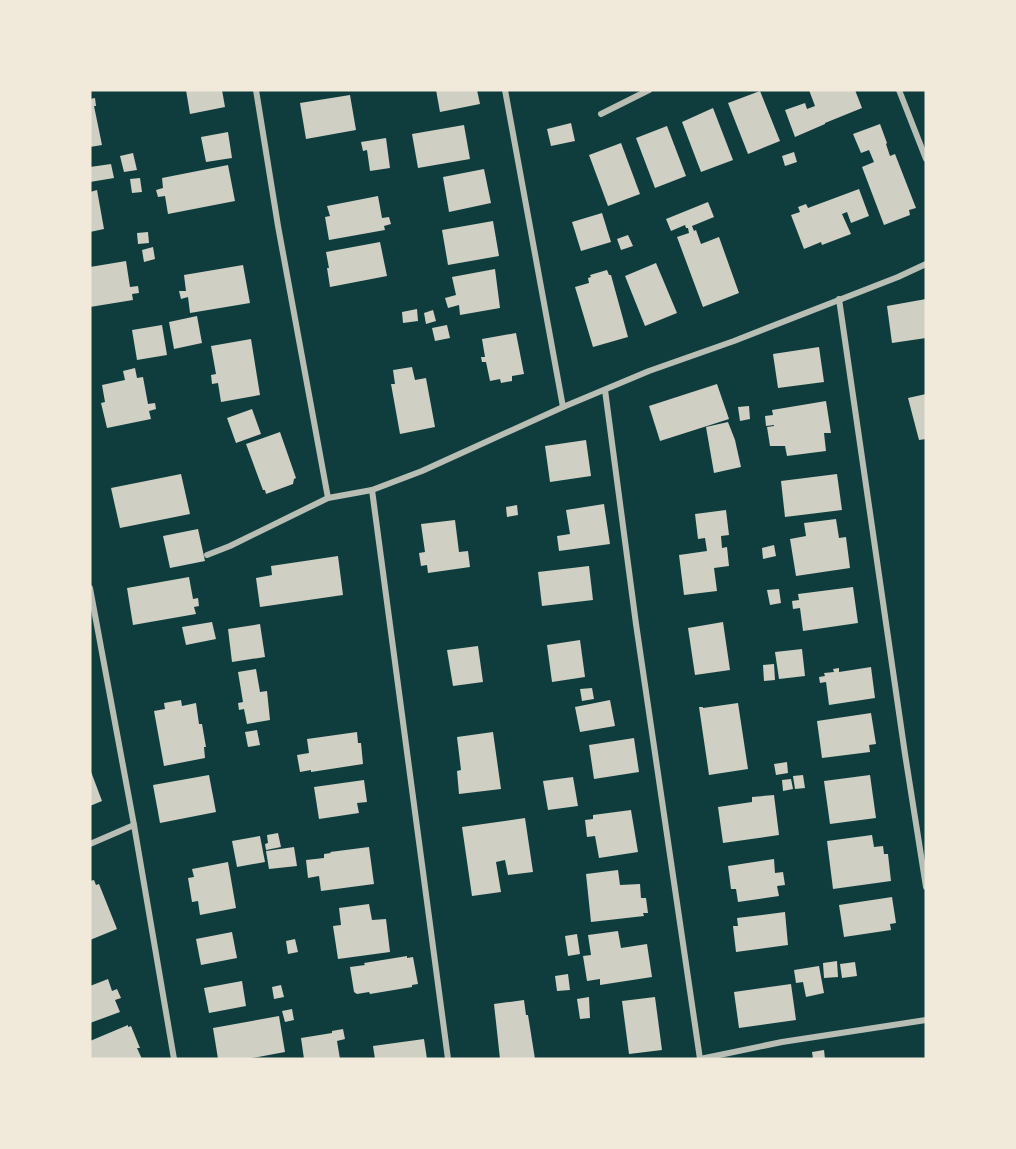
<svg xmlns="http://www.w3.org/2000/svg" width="1016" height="1149" font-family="Helvetica,sans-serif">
<rect width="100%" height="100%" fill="#0f3d3e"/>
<g fill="#cfcfc3">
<path d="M186 90H222L225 107 190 114Z"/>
<path d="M436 90H477L480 104 440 112Z"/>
<path d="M809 90H855L862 108 825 123V124L795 137 785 110 805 103 807 109 815 106Z"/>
<path d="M760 91 780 141 748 154 728 103Z"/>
<path d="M350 95 356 130 306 139 300 103Z"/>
<path d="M95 98 96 106H94L102 145 90 147V99Z"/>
<path d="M713 108 733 160 701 172 682 122Z"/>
<path d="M571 123 575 141 551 146 547 129Z"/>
<path d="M880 124 887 143 886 144 890 156 895 154 916 208 909 210 910 215 884 225 862 167 874 162 869 150 861 153 853 134Z"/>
<path d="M464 125 470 159 418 168 412 134Z"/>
<path d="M667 126 686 176 655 188 636 138Z"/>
<path d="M228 132 232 158 206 162 201 137Z"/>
<path d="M386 138 390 168 370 171 367 150 363 151 361 142Z"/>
<path d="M621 143 640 194 608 206 589 155Z"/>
<path d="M794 152 797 162 785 166 782 156Z"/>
<path d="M133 153 137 170 124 172 120 156Z"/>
<path d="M111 164 114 178 90 182V167Z"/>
<path d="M228 165 235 201 168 214 165 196 158 197 156 190 163 188 162 178Z"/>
<path d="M484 169 491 203 449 212 443 177Z"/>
<path d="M140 178 142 192 132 193 130 179Z"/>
<path d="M859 189 869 216 851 223 847 212 842 214 851 234 822 245 821 242 804 249 791 215 800 212 798 207 806 204 808 208Z"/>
<path d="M97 190 104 229 90 232V192Z"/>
<path d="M378 196 382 218 389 217 391 224 384 226 385 230 329 240 325 217 330 216 327 206Z"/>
<path d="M708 202 714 217 692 226 694 231 696 230 701 244 719 237 739 293 703 307 677 237 689 233 688 228H686L685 225 671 231 666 219Z"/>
<path d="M602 213 611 242 581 251 572 222Z"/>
<path d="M493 221 499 256 448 265 442 230Z"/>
<path d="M148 232 149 243 138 244 137 233Z"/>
<path d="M628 235 633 246 621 250 617 239Z"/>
<path d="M380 242 387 276 330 287 327 268H329L326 252Z"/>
<path d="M153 247 155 259 144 262 142 250Z"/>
<path d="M126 261 130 287 138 286 139 293 132 294 133 300 90 307V267Z"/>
<path d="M656 263 677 313 645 326 625 276Z"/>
<path d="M243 265 250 303 190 313 188 297 181 299 179 291H186L184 275Z"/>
<path d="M495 269 500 308 460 315 459 305 448 308 445 298 456 295 452 277Z"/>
<path d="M607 270 609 275H611L628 337 593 347 575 287 589 283 588 278 591 277 590 275Z"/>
<path d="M926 299V338L892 343 887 306Z"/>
<path d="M417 309 418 321 403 323 402 312Z"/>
<path d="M433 310 436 321 426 324 424 313Z"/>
<path d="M197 316 202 343 174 349 169 322Z"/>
<path d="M162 325 167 355 137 360 132 330Z"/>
<path d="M447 325 450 338 435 341 432 328Z"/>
<path d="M516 333 524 374 512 376V381L501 383 500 379 490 381 486 362H482L481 357H485L482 339Z"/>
<path d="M251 339 260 395 221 402 218 383 212 384 211 375 216 374 211 346Z"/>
<path d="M819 347 824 382 778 388 773 354Z"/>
<path d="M412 367 415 380 426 378 435 427 400 434 391 384H395L393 370Z"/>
<path d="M135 368 137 378 143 377 148 404 155 403 156 409 149 411 151 419 107 428 101 403 105 402 102 385 125 380 123 371Z"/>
<path d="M717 384 729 419 660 441 649 406Z"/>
<path d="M926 394V439L919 440 908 398Z"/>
<path d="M826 401 831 433H824L826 451 787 456 785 446H770L767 427 774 426V425L766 426 765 416 773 415 772 410Z"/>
<path d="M749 406 750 419 740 421 738 407Z"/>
<path d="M252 409 261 434 236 443 227 418Z"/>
<path d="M728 422 735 440 741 467 714 473 706 427Z"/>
<path d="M280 432 296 478 294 479 293 484 266 494 265 490H263L246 444Z"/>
<path d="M586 440 591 476 550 482 545 446Z"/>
<path d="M181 474 190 514 120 528 111 488Z"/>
<path d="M837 474 842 510 785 517 781 481Z"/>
<path d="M604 504 610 544 559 551 557 536 570 534 566 510Z"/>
<path d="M517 505 518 515 507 517 506 507Z"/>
<path d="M726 510 729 535 721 536 722 548 727 547 729 566 714 568 717 591 684 595 679 555 707 551 705 538 698 539 695 514Z"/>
<path d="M836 519 839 538 846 537 850 568 796 576 790 539 806 536 804 523Z"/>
<path d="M455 520 459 552 468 551 470 567 428 573 427 565 421 566 419 553 425 552 421 524Z"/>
<path d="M198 529 205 561 170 568 163 536Z"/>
<path d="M774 545 776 556 763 559 762 548Z"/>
<path d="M338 556 343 595 260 607 256 578 272 575 271 566Z"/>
<path d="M589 566 593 600 542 606 538 572Z"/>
<path d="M189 577 193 599 198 598 199 606 194 607 196 614 133 625 127 588Z"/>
<path d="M853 587 858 623 803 631 800 608 793 609 792 601 799 600 798 594Z"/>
<path d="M779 589 781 603 770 605 767 590Z"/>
<path d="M212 622 216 639 186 645 182 627Z"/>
<path d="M723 622 730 670 695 675 688 628Z"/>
<path d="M260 624 265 657 232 662 228 629Z"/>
<path d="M580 640 585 677 552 682 547 645Z"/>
<path d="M478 646 483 682 453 686 447 650Z"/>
<path d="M802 649 805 676 779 679 775 652Z"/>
<path d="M774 664 775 680 764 681 763 665Z"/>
<path d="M871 667 875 698 829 705 826 682 820 683 819 677 825 676 824 673 834 672 833 669 839 668V672Z"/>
<path d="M256 669 260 692 267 691 270 720 247 724 244 709 239 710 238 703 243 702 238 672Z"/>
<path d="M592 688 594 699 582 701 580 689Z"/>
<path d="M181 700 182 706 196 703 199 724H202L206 747H204L205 758 164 766 154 711 165 709 164 703Z"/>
<path d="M610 700 615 726 580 732 575 707Z"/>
<path d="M738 703 748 769 709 775 699 707H703V708Z"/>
<path d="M871 713 876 744 869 745 870 752 822 758 817 721Z"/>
<path d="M257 730 260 745 248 747 245 732Z"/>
<path d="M357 732 358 743H361L363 764 311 772V770L300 772 297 755 309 753 307 739Z"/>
<path d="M493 732 501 789 459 794 457 771 461 770 457 737Z"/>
<path d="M634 738 639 772 594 779 589 745Z"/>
<path d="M787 762 788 773 776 775 774 764Z"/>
<path d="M90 769 102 801 90 806Z"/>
<path d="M209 775 216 812 160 823 153 785Z"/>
<path d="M803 775 805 788 795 789 793 776Z"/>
<path d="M870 775 876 818 830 824 824 781Z"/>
<path d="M573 777 578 806 548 810 543 781Z"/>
<path d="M791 779 793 789 783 791 782 780Z"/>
<path d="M364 780 367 802 357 803 359 813 319 819 314 787Z"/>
<path d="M774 795 779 835 723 843 718 807 752 802V797Z"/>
<path d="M631 810 638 852 599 858 595 836 587 837 585 820 593 819V815Z"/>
<path d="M525 818 533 872 508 875 505 860 496 862 501 892 472 896 462 827Z"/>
<path d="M278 833 281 847 266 850 265 844 268 843 267 835Z"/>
<path d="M872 835 874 847 883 846 884 854H888L891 881 833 889 827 841Z"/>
<path d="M260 836 265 862 237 867 232 841Z"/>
<path d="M294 847 297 866 269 869 266 851Z"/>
<path d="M369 847 374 884 321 891 319 876 308 878 306 860 324 858V854L331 853 330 852Z"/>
<path d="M774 859 775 873 783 872 785 885 777 886 779 896 738 902 736 889H731L728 866Z"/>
<path d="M228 862 236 908 200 915 198 901 192 902 188 878 194 877 192 869Z"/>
<path d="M618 870 620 885 640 884 641 898H646L648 913H643L644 916 591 922 586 874Z"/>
<path d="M94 880 96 885 99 884 117 929 90 940V881Z"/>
<path d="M892 897 896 923 890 924 891 930 844 937 839 905Z"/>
<path d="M369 904 372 920 386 919 390 952 338 959 333 926 341 925 339 908Z"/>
<path d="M785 912 788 945 736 952 733 926H738L737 918Z"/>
<path d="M618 931 621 948 647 944 652 977 600 985V979L587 981 583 956 591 955 588 935Z"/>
<path d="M232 932 237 958 201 965 196 939Z"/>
<path d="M577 934 580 954 568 956 565 936Z"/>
<path d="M295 939 298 952 288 954 286 941Z"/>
<path d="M407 956V958L413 957 418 984 412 985V987L370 994 369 992 357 994 354 992 350 967 365 965 364 963Z"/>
<path d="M837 961 838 977 824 978 823 963Z"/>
<path d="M855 962 857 976 842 978 840 964Z"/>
<path d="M819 966 824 993 806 997 803 982 796 983 794 970Z"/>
<path d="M568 974 570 990 557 991 555 976Z"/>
<path d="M108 979 112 991 117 989 121 998 115 1000 120 1012 90 1023V986Z"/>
<path d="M242 981 246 1006 209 1013 204 988Z"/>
<path d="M791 984 796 1020 739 1028 734 992Z"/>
<path d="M281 985 284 997 274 999 272 987Z"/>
<path d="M589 997 590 1018 580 1019 577 999Z"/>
<path d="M655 997 662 1050 629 1054 622 1001Z"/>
<path d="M524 1000 526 1015H528L535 1059H500L494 1004Z"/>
<path d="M292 1009 294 1020 285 1022 282 1011Z"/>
<path d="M279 1016 285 1052 247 1059H218L213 1028Z"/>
<path d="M128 1025V1027L131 1026 140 1048H137L142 1059H90V1041Z"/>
<path d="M343 1029 345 1039 337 1041 340 1059H304L301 1038 332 1033V1031Z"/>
<path d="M424 1039 427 1059H375L373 1046Z"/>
<path d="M824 1050 825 1059H813L812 1052Z"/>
</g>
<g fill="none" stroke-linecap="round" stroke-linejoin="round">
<g stroke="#b8beb3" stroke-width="6">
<path d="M256 90 278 226 328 498"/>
<path d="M505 90 563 407"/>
<path d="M899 90 926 159"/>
<path d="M601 114 649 90"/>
<path d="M839 299 905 754 926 887"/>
<path d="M605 390 636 624 700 1059"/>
<path d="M372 490 448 1059"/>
<path d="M207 555 230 546 328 498 372 490 422 471 563 407 649 371 734 341 898 277 926 264"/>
<path d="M90 588 134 825 174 1059"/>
<path d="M90 844 134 825"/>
<path d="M700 1059 782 1042 926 1020"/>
</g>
</g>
<rect width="1016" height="1149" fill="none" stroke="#f1e9da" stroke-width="183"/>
</svg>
